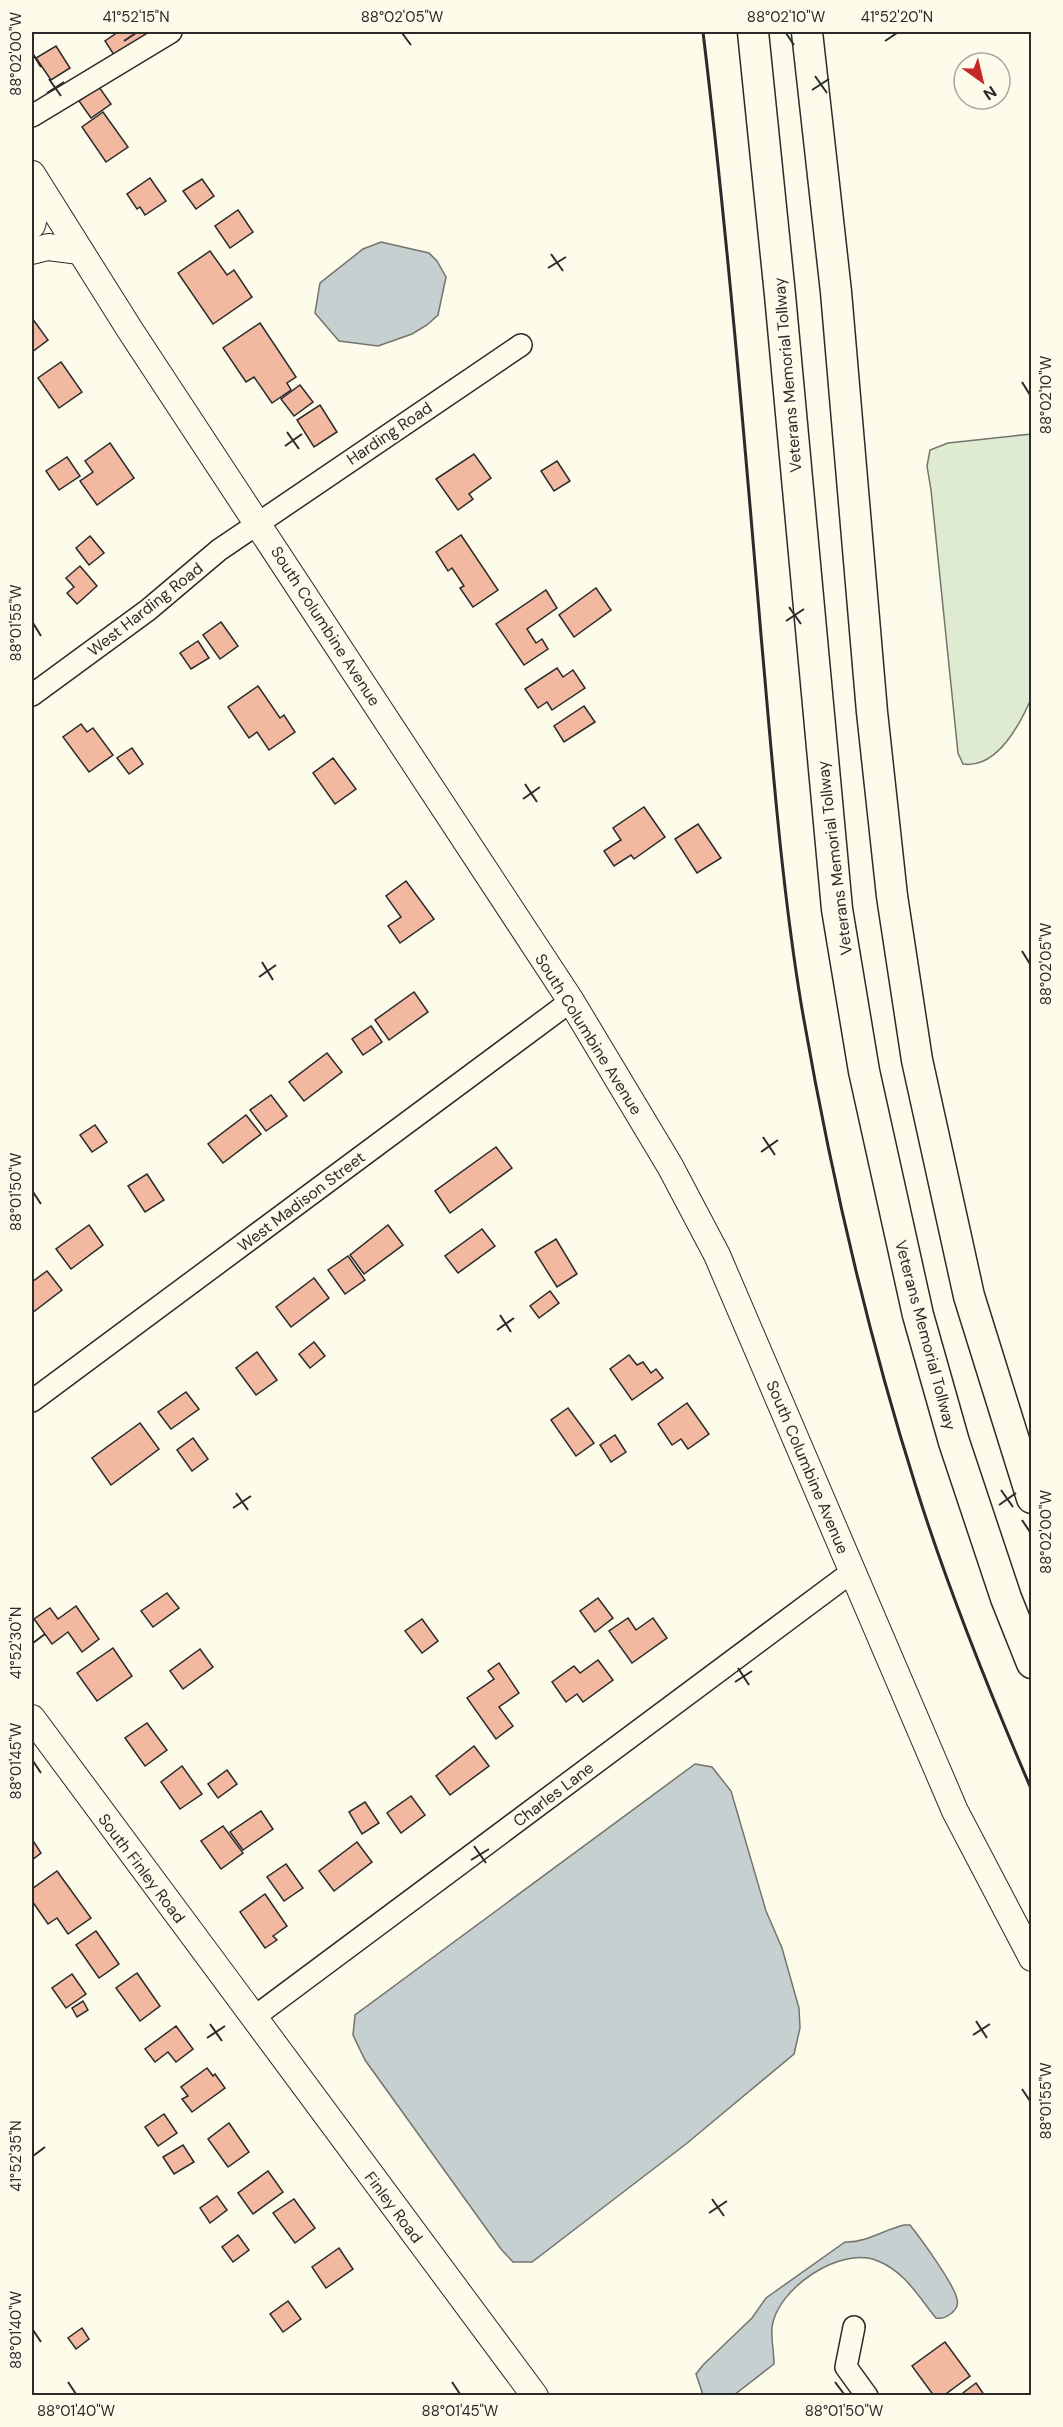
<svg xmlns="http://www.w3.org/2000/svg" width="1063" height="2427" font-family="'DM Sans',sans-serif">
<rect width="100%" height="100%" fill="#fdfbea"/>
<path fill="#deebd1" stroke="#74746e" stroke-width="1.5" d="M1031 434V699C1020 724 997 769 963 764L958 753 931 490 927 466 930 450 948 443Z"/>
<g fill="#c7d0d0" stroke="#74746e" stroke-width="1.5">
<path d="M381 242 429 253 437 261 446 277 438 315 427 325 412 334 378 346 339 341 315 313 320 283 363 249Z"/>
<path d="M695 1764 712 1767 731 1791 766 1911 782 1948 799 2008 800 2028 794 2054 686 2144 532 2262H513L501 2249 365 2060 353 2035 355 2015Z"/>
<path d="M904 2225H910C921 2239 954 2284 957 2299 959 2306 955 2311 949 2315 945 2318 941 2319 936 2318 918 2296 905 2272 878 2261 840 2245 777 2289 772 2327 771 2339 774 2352 774 2364L734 2395H703L696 2374 703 2365 752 2318 766 2298 845 2242C866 2243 883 2230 904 2225Z"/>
</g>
<g fill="#f2b8a0" stroke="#2b2b2b" stroke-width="1.5">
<path d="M118 32H155L116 58 105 41Z"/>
<path d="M56 46 70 68 51 80 36 58Z"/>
<path d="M99 87 111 104 91 118 79 101Z"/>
<path d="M103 112 128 147 106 162 82 127Z"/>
<path d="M150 178 166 201 145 215 140 207 137 209 127 194Z"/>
<path d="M202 179 214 196 196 209 183 191Z"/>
<path d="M238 210 253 232 230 248 215 226Z"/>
<path d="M210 251 227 275 234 270 252 297 213 324 178 273Z"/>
<path d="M32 318 48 340 32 352Z"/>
<path d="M260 323 296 377 287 383 291 390 272 403 254 377 246 382 223 348Z"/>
<path d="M61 362 82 392 59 408 38 378Z"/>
<path d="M300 385 313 402 294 416 281 399Z"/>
<path d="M320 405 337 432 314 447 297 420Z"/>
<path d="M110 443 134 478 97 505 80 481 93 472 85 461Z"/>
<path d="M474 454 491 478 469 494 473 499 458 510 436 479Z"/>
<path d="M67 457 80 476 59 490 46 471Z"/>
<path d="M557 461 570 481 554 491 541 471Z"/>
<path d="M461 535 498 590 473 607 460 588 464 586 452 568 448 571 436 552Z"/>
<path d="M90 536 104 553 89 565 76 548Z"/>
<path d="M80 566 97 586 77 604 67 593 74 587 66 578Z"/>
<path d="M596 588 611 610 574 637 559 615Z"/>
<path d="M546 590 557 608 527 629 536 643 542 639 548 649 524 665 496 624Z"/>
<path d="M221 622 238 646 220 659 203 635Z"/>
<path d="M198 641 209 658 191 669 180 653Z"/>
<path d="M557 668 563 677 573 670 585 688 552 710 547 702 538 708 525 689Z"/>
<path d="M258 686 280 718 284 715 295 732 269 750 257 732 249 738 228 707Z"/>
<path d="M584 706 595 722 564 742 554 726Z"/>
<path d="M81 724 87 732 93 728 113 755 89 772 63 737Z"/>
<path d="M132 748 143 764 129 774 117 758Z"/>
<path d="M333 758 356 789 335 804 313 773Z"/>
<path d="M644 807 665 837 634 859 631 855 614 866 604 851 621 840 613 828Z"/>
<path d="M698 824 721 858 697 873 675 839Z"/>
<path d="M406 881 434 919 400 943 388 926 401 917 386 896Z"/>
<path d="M414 992 428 1012 389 1040 375 1020Z"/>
<path d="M371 1026 382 1042 363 1055 352 1039Z"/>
<path d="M327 1053 342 1072 304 1101 289 1082Z"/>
<path d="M271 1095 287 1116 266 1131 250 1110Z"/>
<path d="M246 1115 261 1134 223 1163 208 1144Z"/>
<path d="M95 1125 107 1142 92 1152 80 1135Z"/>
<path d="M496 1147 512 1168 450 1213 435 1191Z"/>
<path d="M147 1174 164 1200 145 1212 128 1186Z"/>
<path d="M89 1225 103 1245 71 1269 56 1249Z"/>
<path d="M388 1225 403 1245 364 1274 350 1255Z"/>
<path d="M482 1229 495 1246 458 1273 445 1256Z"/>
<path d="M556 1239 577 1274 557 1287 535 1252Z"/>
<path d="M348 1256 365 1280 345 1294 328 1270Z"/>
<path d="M47 1271 62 1290 32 1313V1282Z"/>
<path d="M314 1278 329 1298 291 1327 276 1307Z"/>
<path d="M550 1291 559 1303 539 1318 530 1306Z"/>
<path d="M314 1342 325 1356 310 1368 299 1354Z"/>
<path d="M257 1352 277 1380 256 1395 236 1368Z"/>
<path d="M629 1355 637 1365 643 1362 651 1373 656 1369 663 1378 632 1400 610 1369Z"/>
<path d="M186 1392 199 1409 171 1429 158 1412Z"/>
<path d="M687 1403 709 1434 688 1449 681 1439 672 1445 658 1424Z"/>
<path d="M568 1408 594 1443 576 1456 551 1420Z"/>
<path d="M140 1423 159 1449 111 1485 92 1458Z"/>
<path d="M615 1435 626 1452 611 1462 600 1445Z"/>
<path d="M193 1438 208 1459 192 1471 177 1450Z"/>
<path d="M167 1593 179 1608 153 1627 141 1611Z"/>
<path d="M598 1598 613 1618 595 1632 580 1611Z"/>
<path d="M76 1606 99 1639 82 1652 68 1632 52 1644 34 1619 50 1608 58 1619Z"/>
<path d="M628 1618 636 1630 653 1618 667 1638 632 1663 609 1631Z"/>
<path d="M422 1619 438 1641 422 1653 405 1631Z"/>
<path d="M113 1648 132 1676 97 1701 77 1673Z"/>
<path d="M200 1649 213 1667 183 1689 170 1671Z"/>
<path d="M598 1660 613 1680 583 1702 577 1694 566 1702 552 1682 574 1666 580 1673Z"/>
<path d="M499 1663 519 1693 499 1707 513 1726 496 1739 467 1698 494 1679 488 1671Z"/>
<path d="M147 1723 167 1750 145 1766 125 1738Z"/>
<path d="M474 1746 489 1766 450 1795 436 1776Z"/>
<path d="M182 1766 202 1794 180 1809 161 1782Z"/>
<path d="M227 1770 237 1784 218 1798 208 1784Z"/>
<path d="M411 1796 425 1815 401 1833 387 1813Z"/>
<path d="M365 1802 379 1823 362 1834 349 1812Z"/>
<path d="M261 1811 273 1829 243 1850 230 1832Z"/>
<path d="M223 1826 243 1853 221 1869 201 1841Z"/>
<path d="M32 1839 41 1853 32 1860Z"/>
<path d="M357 1842 372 1862 334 1891 319 1871Z"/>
<path d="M286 1864 303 1888 284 1901 267 1877Z"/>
<path d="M57 1871 91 1918 68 1934 57 1918 48 1924 32 1901V1889Z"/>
<path d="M265 1894 287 1926 273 1936 277 1940 265 1948 240 1912Z"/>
<path d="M96 1931 119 1964 99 1978 76 1945Z"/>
<path d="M137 1973 160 2006 140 2021 116 1988Z"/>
<path d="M72 1974 86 1994 66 2008 52 1988Z"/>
<path d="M83 2001 88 2010 77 2017 72 2008Z"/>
<path d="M176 2026 193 2049 176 2062 168 2052 155 2062 145 2049Z"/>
<path d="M207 2068 213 2076 215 2074 225 2088 192 2112 182 2099 188 2096 181 2087Z"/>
<path d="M164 2114 177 2133 158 2146 145 2127Z"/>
<path d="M229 2123 249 2152 228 2167 208 2139Z"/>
<path d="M183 2145 194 2162 174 2174 163 2157Z"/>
<path d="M268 2171 283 2192 253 2214 238 2193Z"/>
<path d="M217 2196 227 2210 210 2223 200 2208Z"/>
<path d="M294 2199 315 2228 295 2243 273 2213Z"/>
<path d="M238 2235 249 2250 233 2262 222 2247Z"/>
<path d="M339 2248 353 2269 326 2288 312 2267Z"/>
<path d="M288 2301 301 2319 283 2332 270 2314Z"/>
<path d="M82 2328 89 2339 76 2349 68 2338Z"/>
<path d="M945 2342 970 2376 943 2396H934L912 2366Z"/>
<path d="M976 2383 985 2396H959Z"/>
</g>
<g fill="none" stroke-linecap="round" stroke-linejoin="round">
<g stroke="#2b2b2b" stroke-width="24">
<g id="minor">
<path d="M32 116 171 32"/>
<path d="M32 695 148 610 219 550 521 345"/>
<path d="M32 1401 571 1001"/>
<path d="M253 2018 853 1571"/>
<path d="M854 2327 846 2367 867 2396"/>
</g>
</g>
<g stroke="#2b2b2b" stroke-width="28">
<g id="major">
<path d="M32 174 130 330 571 1001 670 1166 717 1255 955 1811 1032 1958"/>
<path d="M32 225 38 202 36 181"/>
<path d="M32 251 48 247 80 251"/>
<path d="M32 1718 535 2396"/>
</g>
</g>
<g stroke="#2b2b2b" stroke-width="33">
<g id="highway">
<path d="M753 32 780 295 837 909 864 1071 918 1315 954 1442 1006 1598 1032 1663"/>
<path d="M807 32 836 292 872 712 892 896 917 1060 969 1296 1032 1498"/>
</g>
</g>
<use href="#minor" stroke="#fdfbea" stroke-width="21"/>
<use href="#major" stroke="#fdfbea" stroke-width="26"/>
<use href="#highway" stroke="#fdfbea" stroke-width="30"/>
<path stroke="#2b2b2b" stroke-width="3" d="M703 32C727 232 744 433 761 635 772 757 781 881 801 1003 829 1166 866 1329 916 1487 948 1590 989 1691 1032 1791"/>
</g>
<path fill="none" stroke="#2b2b2b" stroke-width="2" d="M402 33 411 45M786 33 794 45M124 41 136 33M885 41 897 33M33 54 41 67M815 76 827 93M49 79 61 96M812 90 829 79M47 93 64 82M551 254 563 271M548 268 566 257M1022 382 1030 395M287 432 299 449M285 446 302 434M789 607 801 624M786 621 804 609M33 623 41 636M525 784 537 802M523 799 540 787M1022 951 1030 964M262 962 273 980M259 977 276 965M763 1137 775 1155M761 1152 778 1140M33 1192 41 1204M500 1315 511 1332M497 1330 514 1318M1001 1490 1013 1507M236 1493 248 1510M999 1505 1016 1493M233 1508 251 1496M1022 1520 1030 1532M33 1643 45 1634M738 1668 749 1685M735 1682 752 1671M33 1761 41 1773M474 1846 486 1863M471 1860 489 1849M976 2021 987 2038M210 2024 222 2041M973 2035 990 2024M207 2038 225 2026M1022 2089 1030 2101M33 2156 45 2147M712 2199 724 2216M709 2213 727 2201M33 2330 41 2342M68 2382 76 2394M452 2382 460 2394M835 2382 844 2394"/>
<g text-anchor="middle" stroke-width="4.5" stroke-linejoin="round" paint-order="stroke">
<g font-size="16" fill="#2b2b2b" stroke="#fdfbea">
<text transform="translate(787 375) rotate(-95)" y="6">Veterans Memorial Tollway</text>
<text transform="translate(389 433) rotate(-34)" y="6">Harding Road</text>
<text transform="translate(145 609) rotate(-38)" y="6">West Harding Road</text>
<text transform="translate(326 626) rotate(57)" y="6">South Columbine Avenue</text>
<text transform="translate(834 858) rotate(-97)" y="6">Veterans Memorial Tollway</text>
<text transform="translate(589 1034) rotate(58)" y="6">South Columbine Avenue</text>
<text transform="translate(301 1201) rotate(-37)" y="6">West Madison Street</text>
<text transform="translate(926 1335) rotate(75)" y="6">Veterans Memorial Tollway</text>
<text transform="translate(808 1467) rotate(67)" y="6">South Columbine Avenue</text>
<text transform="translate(553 1794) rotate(-37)" y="6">Charles Lane</text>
<text transform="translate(142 1868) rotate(53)" y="6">South Finley Road</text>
<text transform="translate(394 2207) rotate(53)" y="6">Finley Road</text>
</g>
</g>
<rect width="1063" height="2427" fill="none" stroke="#fdfbea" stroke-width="66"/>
<g transform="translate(982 81) rotate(146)"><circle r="28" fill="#fdfbea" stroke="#a9a89e" stroke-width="1.5"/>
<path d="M0-4.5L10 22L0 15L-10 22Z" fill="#c62828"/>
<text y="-9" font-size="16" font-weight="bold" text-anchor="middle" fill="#2b2b2b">N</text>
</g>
<rect x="33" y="33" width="997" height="2361" fill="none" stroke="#2b2b2b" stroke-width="2"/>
<g font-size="15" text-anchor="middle" fill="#2b2b2b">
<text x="136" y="22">41°52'15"N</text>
<text x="402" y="22">88°02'05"W</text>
<text x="786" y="22">88°02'10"W</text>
<text x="897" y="22">41°52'20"N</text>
<text transform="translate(16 54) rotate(-90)" y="5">88°02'00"W</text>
<text transform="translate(1046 395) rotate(-90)" y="5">88°02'10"W</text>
<text transform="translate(16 623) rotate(-90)" y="5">88°01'55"W</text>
<text transform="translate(1046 964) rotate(-90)" y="5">88°02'05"W</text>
<text transform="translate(16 1192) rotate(-90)" y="5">88°01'50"W</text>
<text transform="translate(1046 1532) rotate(-90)" y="5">88°02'00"W</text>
<text transform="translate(16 1643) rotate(-90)" y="5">41°52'30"N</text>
<text transform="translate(16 1761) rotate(-90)" y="5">88°01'45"W</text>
<text transform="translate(1046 2101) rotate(-90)" y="5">88°01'55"W</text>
<text transform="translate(16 2156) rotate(-90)" y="5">41°52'35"N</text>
<text transform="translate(16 2330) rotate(-90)" y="5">88°01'40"W</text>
<text x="76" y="2416">88°01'40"W</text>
<text x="460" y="2416">88°01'45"W</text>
<text x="844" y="2416">88°01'50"W</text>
</g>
</svg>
